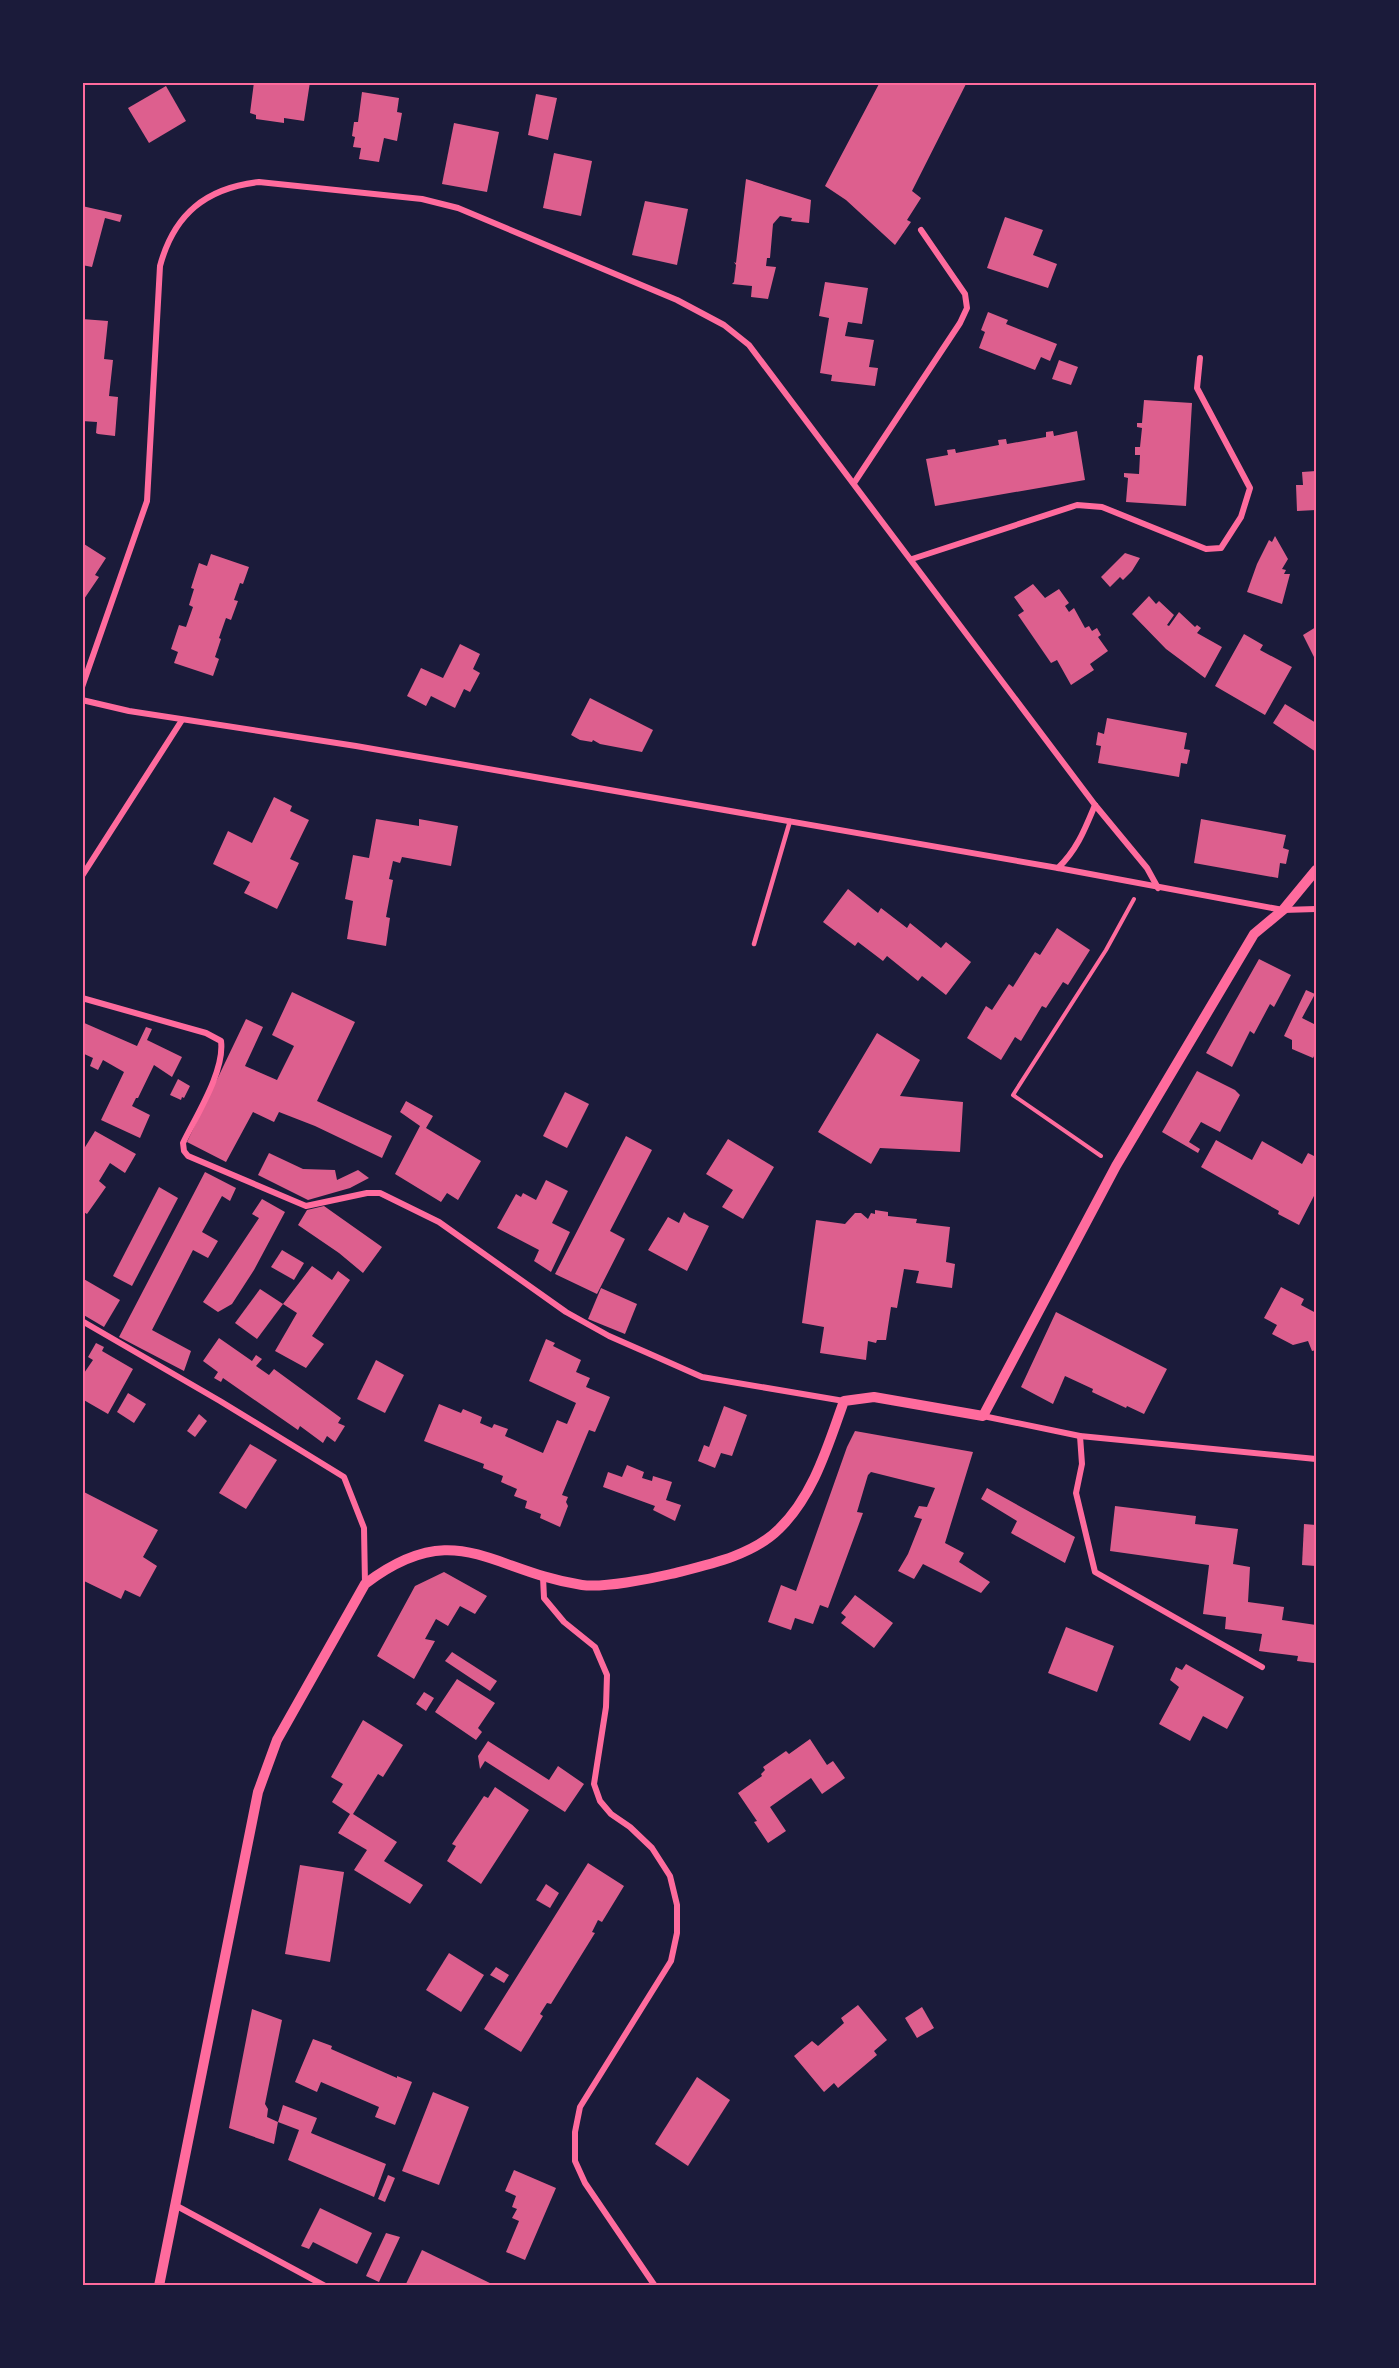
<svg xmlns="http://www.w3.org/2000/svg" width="1399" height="2368" font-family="Rubik,sans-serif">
<rect width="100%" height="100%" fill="#1b1b3a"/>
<g fill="#dd5f8e">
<path d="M254 82H310L304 121 284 118V123L256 119V115L250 113Z"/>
<path d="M880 82H967L912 191 921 198 907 220 911 222 895 245 846 200 825 186Z"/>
<path d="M166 86 186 121 149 143 128 108Z"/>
<path d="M362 92 399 98 397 112 402 113 397 141 384 138 379 162 359 159 361 148 353 147 355 137 352 136 354 122H358Z"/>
<path d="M536 94 557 98 548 140 528 135Z"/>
<path d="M454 123 499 132 487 192 442 184Z"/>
<path d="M554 153 592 161 581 216 543 208Z"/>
<path d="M746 179 811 200 809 223 791 221 792 218 780 216 773 224 770 258H767L766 266 776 267 768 299 751 297 752 286 732 284 734 282 736 265 734 262 736 263Z"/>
<path d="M645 201 688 209 677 265 632 255Z"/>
<path d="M82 206 122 215 120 222 105 218 92 267 82 265Z"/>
<path d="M1005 217 1043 230 1033 255 1057 264 1048 288 987 268Z"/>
<path d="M825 282 868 288 862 324 848 322 845 336 874 340 869 367 878 368 875 386 831 381 832 375 820 373 829 318 819 316Z"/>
<path d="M988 312 1008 320 1006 324 1057 344 1050 361 1041 357 1035 370 979 348 985 332 981 330Z"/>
<path d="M82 319 108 321 104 359 113 360 109 396 118 397 115 436 98 434 96 433 97 422 82 421Z"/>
<path d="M1059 360 1078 367 1071 385 1052 379Z"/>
<path d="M1144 400 1192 403 1186 506 1126 502 1128 478 1124 477V473L1139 474 1140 455H1135V447H1140L1142 428 1137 427V423H1142Z"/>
<path d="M1053 431 1054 436 1077 431 1085 480 935 506 926 459 948 455 947 450 955 449 956 453 999 445 998 440 1006 439 1007 444 1046 437V432Z"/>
<path d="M1316 471V510L1297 511 1296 485H1303L1302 472Z"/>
<path d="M1275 536 1288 559 1282 569 1286 570 1284 574H1290L1282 604 1247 592 1257 564 1269 540 1272 542Z"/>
<path d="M84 544 106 558 95 575 99 577 82 602V547Z"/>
<path d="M1125 553 1140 558 1132 571 1123 580 1120 577 1110 587 1101 577Z"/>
<path d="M211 554 249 567 243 584 240 583 234 600 238 601 231 620 226 618 219 638 221 639 215 657 219 659 213 676 174 663 178 652 171 649 179 625 186 627 193 607 189 605 194 589 191 588 199 563 207 566Z"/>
<path d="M1033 584 1045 598 1059 589 1069 603 1065 606 1069 612 1074 608 1085 628 1089 626 1092 631 1097 628 1101 635 1098 637 1108 651 1090 664 1094 670 1071 685 1057 660 1051 663 1018 615 1024 611 1014 597Z"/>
<path d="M1149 596 1156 604 1159 601 1174 615 1167 625 1169 626 1179 612 1195 627 1197 625 1201 628 1197 633 1222 647 1205 678 1166 649 1132 614Z"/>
<path d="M1316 627V661L1303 635Z"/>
<path d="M1244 634 1263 645 1260 650 1292 667 1265 715 1215 686Z"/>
<path d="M460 644 480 654 473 669 480 673 470 692 464 689 455 708 431 696 426 706 407 696 421 668 443 678Z"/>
<path d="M590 698 653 730 642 752 600 744 593 740 592 742 580 740 571 735Z"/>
<path d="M1285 704 1316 723V752L1273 723Z"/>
<path d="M1107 718 1187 733 1184 749 1190 750 1187 764 1181 763 1179 777 1098 763 1101 746 1096 745 1098 732 1104 734Z"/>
<path d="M274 797 292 806 290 811 309 820 290 859 299 863 277 909 244 893 250 882 213 864 228 831 252 843Z"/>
<path d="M376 819 419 826V819L458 826 451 866 402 857 400 863 393 861 389 879 393 880 386 917 390 918 386 946 347 939 353 901 345 899 353 855 369 858Z"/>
<path d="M1201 819 1286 835 1283 848 1289 850 1286 864 1280 863 1278 878 1194 863Z"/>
<path d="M848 889 878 913 881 908 907 928 910 923 941 948 946 942 971 962 946 995 922 976 918 981 887 956 883 961 858 942 855 946 823 922Z"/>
<path d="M1057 928 1090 950 1068 985 1063 982 1046 1008 1042 1006 1021 1041 1015 1037 1001 1060 967 1038 986 1006 992 1010 1009 984 1013 987 1035 952 1040 955Z"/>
<path d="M1259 959 1291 975 1274 1007 1270 1004 1254 1034 1250 1031 1232 1067 1206 1053Z"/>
<path d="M1306 990 1315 994 1302 1018 1316 1025V1052L1313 1058 1292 1049V1040L1284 1036Z"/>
<path d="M292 992 355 1022 317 1101 392 1136 382 1158 315 1126 279 1112 274 1122 253 1112 226 1162 187 1142 246 1019 263 1027 245 1066 277 1080 294 1046 272 1035Z"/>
<path d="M82 1022 137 1046 146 1027 152 1029 147 1040 182 1057 172 1077 154 1065 138 1098H136L132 1106 150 1115 140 1138 101 1120 124 1072 103 1060 98 1070 90 1066 93 1058 82 1053Z"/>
<path d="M877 1033 920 1060 900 1096 963 1102 960 1152 880 1148 871 1164 818 1132Z"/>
<path d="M1197 1071 1235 1090 1240 1095 1220 1132 1201 1122 1189 1142 1200 1149 1198 1153 1162 1132Z"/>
<path d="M178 1079 190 1086 184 1098 182 1097 181 1100 170 1095Z"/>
<path d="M565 1092 589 1104 567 1148 543 1136Z"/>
<path d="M406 1101 433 1116 426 1128 481 1161 458 1200 447 1193 441 1202 395 1174 420 1126 400 1112Z"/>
<path d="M95 1131 136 1154 125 1173 110 1163 99 1181 106 1187 87 1214 82 1211V1152Z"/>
<path d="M626 1136 652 1150 610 1231 625 1239 597 1294 555 1274Z"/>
<path d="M728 1139 774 1167 743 1219 722 1207 733 1190 706 1174Z"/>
<path d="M1216 1140 1252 1160 1262 1141 1302 1164 1308 1153 1316 1157V1192L1299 1225 1278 1214 1279 1211 1201 1167Z"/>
<path d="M269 1153 303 1169 335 1170 337 1180 358 1170 369 1178 350 1188 308 1200 258 1175Z"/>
<path d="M205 1172 236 1188 230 1201 222 1196 202 1232 218 1241 208 1258 193 1250 152 1330 191 1351 184 1371 119 1337Z"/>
<path d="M546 1180 568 1191 552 1223 570 1232 551 1272 534 1261 539 1250 497 1228 516 1194 521 1197 523 1193 536 1200Z"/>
<path d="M159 1187 178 1198 132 1286 113 1276Z"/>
<path d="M262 1199 285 1212 254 1270 232 1304 218 1312 203 1302 259 1218 252 1214Z"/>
<path d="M324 1206 382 1247 363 1273 339 1253 298 1225 307 1210Z"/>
<path d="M875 1210 888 1212V1216L917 1219 916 1223 950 1227 946 1262 955 1264 952 1288 916 1283 919 1271 904 1269 897 1308 891 1307 886 1340H877L876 1343 868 1341 866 1360 820 1353 824 1327 802 1323 816 1220 845 1224 855 1213H861L868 1219 871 1213 875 1214Z"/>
<path d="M684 1212 689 1217 709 1226 687 1271 648 1250 668 1217 679 1223Z"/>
<path d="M282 1250 304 1263 294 1280 271 1267Z"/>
<path d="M312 1266 332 1280 338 1271 350 1280 312 1336 324 1344 306 1368 275 1351 297 1313 283 1304Z"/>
<path d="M82 1278 120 1300 104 1327 82 1314Z"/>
<path d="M1281 1287 1304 1299 1301 1305 1316 1313V1350L1312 1351 1308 1341 1293 1345 1272 1334 1277 1325 1264 1318Z"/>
<path d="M601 1288 637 1304 625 1334 588 1319Z"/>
<path d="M260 1289 283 1304 257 1339 235 1323Z"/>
<path d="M1056 1312 1167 1369 1144 1414 1127 1406 1126 1408 1092 1392 1093 1389 1065 1376 1053 1404 1021 1387Z"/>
<path d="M219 1338 252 1361 256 1355 262 1359 256 1366 269 1375 274 1369 341 1418 338 1423 345 1426 335 1442 327 1436 323 1443 300 1426 298 1430 223 1378 221 1382 214 1378 218 1372 203 1361Z"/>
<path d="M546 1339 555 1343 553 1346 581 1360 576 1372 590 1378 586 1387 610 1397 595 1432 589 1430 562 1495 568 1497 566 1502 568 1506 560 1527 540 1518 541 1514 525 1508 527 1501 514 1496 517 1489 501 1482 503 1476 483 1468 484 1464 424 1441 439 1404 461 1413 463 1409 482 1417 480 1423 492 1428 494 1424 508 1429 505 1436 543 1453 557 1420 567 1424 576 1403 529 1381Z"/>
<path d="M96 1343 104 1347 102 1351 133 1369 108 1414 82 1399V1376L93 1360 88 1357Z"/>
<path d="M376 1360 404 1375 385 1413 357 1399Z"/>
<path d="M128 1393 146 1404 134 1423 117 1412Z"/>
<path d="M724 1406 747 1415 732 1456 721 1453 715 1468 698 1461 704 1445 709 1447Z"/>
<path d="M199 1414 207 1421 195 1437 187 1431Z"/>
<path d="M855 1431 973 1452 945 1543 964 1553 959 1562 990 1582 981 1593 923 1564 914 1579 898 1571 908 1554 922 1519 914 1517 919 1506 927 1507 935 1488 871 1472 868 1475 857 1512 863 1513 828 1608 820 1605 813 1624 795 1618 791 1630 768 1622 781 1585 796 1591 847 1447Z"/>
<path d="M250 1444 277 1460 246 1509 219 1493Z"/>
<path d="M627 1465 644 1472 642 1478 652 1481 653 1476 672 1482 666 1500 681 1505 675 1521 653 1510 655 1506 603 1487 608 1472 622 1477Z"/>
<path d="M987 1488 1075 1537 1065 1563 1011 1533 1017 1521 981 1499Z"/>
<path d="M82 1491 158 1530 143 1557 157 1566 140 1597 125 1590 121 1599 82 1580Z"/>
<path d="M1115 1506 1196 1516 1195 1524 1238 1529 1233 1564 1250 1567 1248 1602 1284 1607 1282 1620 1316 1625 1314 1663 1297 1661 1298 1656 1259 1651 1262 1634 1225 1629 1226 1617 1203 1614 1209 1565 1110 1551Z"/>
<path d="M1304 1524 1316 1525V1566L1302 1565Z"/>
<path d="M444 1572 487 1596 475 1614 460 1606 448 1626 436 1619 425 1639 435 1641 414 1679 377 1656 415 1586Z"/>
<path d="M855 1595 893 1623 874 1648 841 1623 846 1617 841 1613Z"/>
<path d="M1066 1627 1114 1646 1097 1692 1048 1673Z"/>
<path d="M452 1652 497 1681 490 1691 445 1661Z"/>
<path d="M1186 1664 1244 1697 1227 1729 1203 1716 1190 1741 1159 1724 1179 1687 1170 1680 1176 1667 1182 1670Z"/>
<path d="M457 1679 495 1703 478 1728 482 1732 476 1740 435 1712Z"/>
<path d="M424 1692 434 1698 426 1711 416 1704Z"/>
<path d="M363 1720 403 1745 383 1777 378 1774 353 1814 397 1842 384 1861 423 1885 410 1904 354 1870 367 1850 338 1833 350 1814 332 1802 343 1784 331 1777Z"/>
<path d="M810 1739 827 1765 833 1761 845 1778 822 1794 811 1778 770 1807 786 1831 768 1843 754 1822 757 1821 738 1793 762 1776 761 1774 765 1770 763 1767 786 1751 789 1754Z"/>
<path d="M488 1741 549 1780 558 1766 584 1784 565 1812 485 1761 480 1769 478 1756Z"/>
<path d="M495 1787 529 1810 481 1884 447 1861 456 1846 452 1844 484 1796 488 1798Z"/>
<path d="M588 1863 624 1886 602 1922 598 1920 592 1932 595 1933 551 2004 547 2003 540 2014 543 2016 521 2052 484 2029Z"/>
<path d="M300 1865 344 1872 330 1962 285 1954Z"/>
<path d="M546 1884 559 1893 550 1908 536 1900Z"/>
<path d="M449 1953 484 1975 461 2012 426 1990Z"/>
<path d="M496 1967 509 1975 504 1983 490 1975Z"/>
<path d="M858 2005 887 2040 874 2051 877 2055 838 2088 834 2083 824 2092 794 2056 812 2041 818 2046 844 2023 841 2018Z"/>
<path d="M922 2007 934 2028 917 2038 905 2018Z"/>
<path d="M252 2009 282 2020 265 2104 268 2109 267 2117 278 2122 274 2144 229 2128Z"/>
<path d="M313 2039 332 2046 331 2049 397 2078V2076L412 2082 395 2125 375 2117 379 2107 321 2082 317 2092 295 2082Z"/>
<path d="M697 2077 730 2100 688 2166 655 2144Z"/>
<path d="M433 2092 469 2107 439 2185 402 2171Z"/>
<path d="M283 2105 317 2118 311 2133 386 2164 374 2197 288 2160 299 2130 278 2122Z"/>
<path d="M514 2170 556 2188 525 2260 506 2252 519 2221 512 2218 517 2209 512 2207 516 2196 505 2191Z"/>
<path d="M388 2175 395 2178 385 2202 378 2199Z"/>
<path d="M320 2208 372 2233 357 2264 313 2242 309 2249 301 2246Z"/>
<path d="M386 2233 400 2237 379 2282 366 2276Z"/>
<path d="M422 2250 496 2286H405Z"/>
</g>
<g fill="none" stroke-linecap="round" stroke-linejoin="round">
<path stroke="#ff6b9d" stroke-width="4" d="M1101 1156 1013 1095 1106 950 1134 899"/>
<path stroke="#ff6b9d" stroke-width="4.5" d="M754 944 790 821"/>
<g stroke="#ff6b9d" stroke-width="6">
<path d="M854 483 960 323 967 308 965 294 921 230"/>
<path d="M912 559 1077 505 1102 507 1206 549 1221 548 1241 517 1250 488 1197 388 1200 358"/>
<path d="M82 687 147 501 160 266C174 214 206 188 259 182L422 199 458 208 677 300 724 325 749 345 1095 805 1147 868 1158 888"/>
<path d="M82 700 129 711 356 746 1058 868 1283 910 1316 909"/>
<path d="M1058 868C1077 850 1085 829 1095 805"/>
<path d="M82 876 182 720"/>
<path d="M82 998 206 1033 221 1041C225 1071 196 1116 183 1143L184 1151 188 1156 306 1206 367 1193H380L439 1222 566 1312 609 1336 650 1354 702 1377 844 1401"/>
<path d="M82 1321 220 1401 344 1477 364 1528 365 1584"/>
<path d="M983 1416 1080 1436 1316 1459"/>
<path d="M1080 1436 1082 1464 1076 1493 1095 1572 1262 1667"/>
<path d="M543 1577 544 1598 564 1622 595 1647 607 1675 606 1707 594 1784 600 1801 611 1814 630 1827 652 1848 670 1876 677 1905V1933L671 1961 580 2107 575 2132V2161L585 2183 655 2286"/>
<path d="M175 2205 325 2286"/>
</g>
<path stroke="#ff6b9d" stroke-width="10" d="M159 2286 258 1792 277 1740 365 1584C456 1515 490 1571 582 1585 603 1588 650 1579 671 1574 707 1565 752 1556 779 1529 814 1495 828 1445 844 1401L874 1397 983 1416 1116 1166 1254 934 1283 910 1316 870"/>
</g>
<rect width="1399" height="2368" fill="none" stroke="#1b1b3a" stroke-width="168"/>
<rect x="84" y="84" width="1231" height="2200" fill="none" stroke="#ff6b9d" stroke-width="2"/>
</svg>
